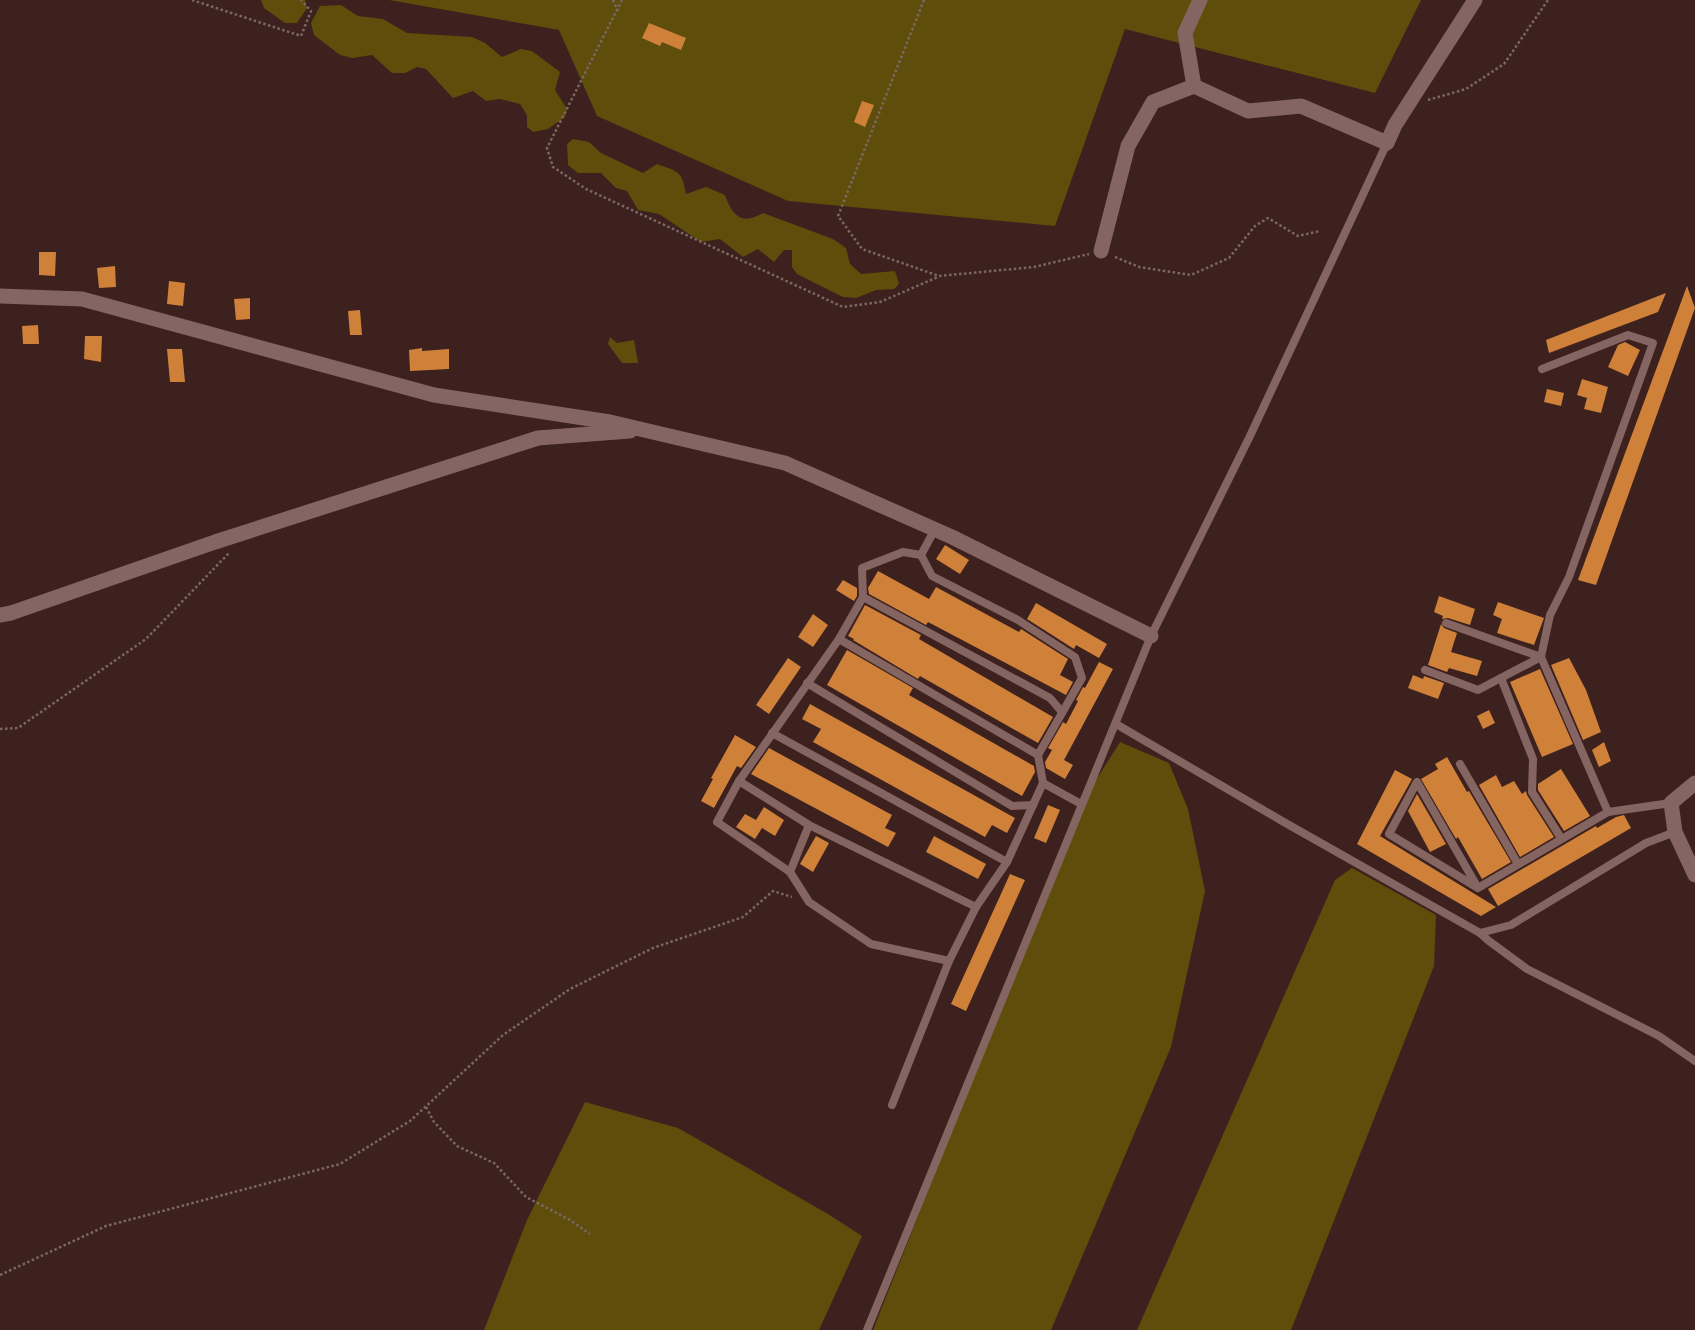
<svg xmlns="http://www.w3.org/2000/svg" width="1695" height="1330" font-family="Mulish,sans-serif">
<rect width="100%" height="100%" fill="#3c211e"/>
<g fill="#5f4d0b">
<path d="M261 0H305L307 8 297 23H285L264 8Z"/>
<path d="M389 0H1421L1375 93 1125 29 1055 226 788 201 597 116 559 30Z"/>
<path d="M341 5 358 16 383 19 407 33 472 37 485 43 502 57 521 49 532 51 560 72 555 90 567 109 565 117 548 129 533 132 527 127V115L520 104 500 99 486 101 473 91 453 98 426 69 417 67 405 73H392L372 55 352 58 340 55 314 35 311 23 320 6Z"/>
<path d="M573 139 589 142 601 153 643 173 657 164C679 172 682 171 686 194L706 187 725 195C732 215 741 226 763 213L833 239 846 248 850 264 861 274 895 271 899 284 894 289 876 290 856 298 843 297 797 274 792 267V250H784L774 262 758 249 743 257 720 239 701 242 659 214 638 210 627 191 616 188 601 173H578L568 165 567 144Z"/>
<path d="M610 337 617 343 634 340 638 363H622L608 344Z"/>
<path d="M1120 742 1169 763 1188 809 1205 891 1171 1047 1051 1330H873L1081 804Z"/>
<path d="M1352 868 1436 915 1434 966 1291 1330H1137L1335 880Z"/>
<path d="M585 1102 678 1128 828 1214 862 1236 819 1330H484L527 1220Z"/>
</g>
<g fill="#cf813a">
<path d="M649 23 686 38 681 50 662 42 660 46 642 38Z"/>
<path d="M862 101 874 105 865 127 854 122Z"/>
<path d="M39 252H56L55 276 39 275Z"/>
<path d="M115 266 116 287 99 288 97 268Z"/>
<path d="M169 281 185 283 183 306 167 304Z"/>
<path d="M1687 286 1695 308 1596 585 1578 580Z"/>
<path d="M1666 293 1658 312 1549 353 1546 340Z"/>
<path d="M250 298V319L236 320 234 299Z"/>
<path d="M360 310 362 335H350L348 311Z"/>
<path d="M38 325 39 344H23L22 326Z"/>
<path d="M85 336H102L101 362 84 359Z"/>
<path d="M1625 342 1640 350 1628 376 1608 367 1618 345Z"/>
<path d="M422 348V351L449 349V369L410 371 409 350Z"/>
<path d="M167 349H182L185 382H170Z"/>
<path d="M1582 379 1608 387 1601 413 1584 409 1587 398 1577 395Z"/>
<path d="M1547 389 1564 393 1561 406 1544 402Z"/>
<path d="M945 545 969 560 960 574 936 559Z"/>
<path d="M878 571 929 599 936 587 1019 632 1021 629 1068 659 1060 675 1073 682 1066 695 928 622 926 625 869 594 868 588Z"/>
<path d="M843 580 857 588V596L854 601 836 590Z"/>
<path d="M1439 596 1475 609 1470 625 1448 618 1442 619 1443 616 1434 612Z"/>
<path d="M1498 602 1544 618 1534 645 1497 633 1502 619 1493 615Z"/>
<path d="M1036 603 1107 644 1099 658 1076 645 1074 649 1027 619Z"/>
<path d="M865 605 921 635 919 639 1053 717 1038 743 920 676 918 679 853 640 854 639 848 636Z"/>
<path d="M813 614 828 625 813 647 798 637Z"/>
<path d="M1441 624 1444 628 1457 633 1451 652 1482 661 1477 676 1449 668 1447 672 1428 665Z"/>
<path d="M847 650 913 688 909 695 1034 766 1035 772 1022 796 827 685Z"/>
<path d="M788 658 801 667 769 714 756 705Z"/>
<path d="M1569 658 1586 690 1601 732 1583 740 1551 665Z"/>
<path d="M1099 662 1113 669 1064 760 1073 765 1065 779 1046 768 1045 762 1052 750 1048 748 1063 722 1066 724 1078 701 1076 700 1083 687 1085 688Z"/>
<path d="M1540 669 1573 744 1542 757 1510 682Z"/>
<path d="M1413 675 1423 679 1424 676 1444 683 1438 699 1408 688Z"/>
<path d="M810 704 1015 818 1007 833 992 825 985 837 813 742 821 729 802 719Z"/>
<path d="M1489 710 1495 723 1483 729 1477 716Z"/>
<path d="M735 735 756 747 741 768 737 766 714 808 701 801 713 779 711 778Z"/>
<path d="M1604 742 1611 761 1599 767 1592 750Z"/>
<path d="M769 748 892 815 885 828 896 833 888 847 751 774Z"/>
<path d="M1447 757 1467 792 1469 791 1511 862 1482 879 1458 837 1456 839 1421 779 1438 769 1435 764Z"/>
<path d="M1561 769 1590 816 1564 831 1538 790V784Z"/>
<path d="M1395 770 1412 779 1380 836 1496 907 1481 916 1357 844Z"/>
<path d="M1496 775 1502 787 1514 781 1522 794 1526 791 1527 795 1554 837 1520 857 1479 785Z"/>
<path d="M1417 794 1446 844 1430 852 1408 811Z"/>
<path d="M1048 805 1060 810 1046 843 1034 838Z"/>
<path d="M764 807 784 820 775 836 762 828 755 839 736 827 745 814 756 820Z"/>
<path d="M1624 815 1631 828 1498 906 1488 889 1596 826 1597 828 1616 817Z"/>
<path d="M816 836 829 843 813 872 800 864Z"/>
<path d="M934 836 986 864 978 879 926 852Z"/>
<path d="M1010 874 1025 880 966 1011 951 1004Z"/>
</g>
<g fill="none" stroke-linecap="round" stroke-linejoin="round">
<g stroke="#7d6765" stroke-width="2.5" stroke-dasharray="2.5 2.5" stroke-linecap="butt">
<path d="M192 0 301 36 311 11 301 0"/>
<path d="M613 0 618 11"/>
<path d="M622 0 547 148 553 167 586 189 843 307 880 302 938 277"/>
<path d="M924 0 838 216 862 249 939 276 1034 267 1089 254"/>
<path d="M1428 100 1466 89 1504 64 1548 0"/>
<path d="M1115 257 1139 267 1191 275 1229 258 1255 226 1268 218 1298 236 1320 231"/>
<path d="M0 729 18 728 146 639 229 553"/>
<path d="M426 1107 434 1122 457 1146 494 1163 526 1197 570 1220 590 1234"/>
<path d="M0 1275 106 1226 340 1164 410 1121 503 1035 570 989 653 948 743 917 773 891 792 897"/>
</g>
<g stroke="#856561" stroke-width="8">
<path d="M1542 369 1628 335 1653 343 1569 577 1550 615 1541 657 1608 812 1671 803"/>
<path d="M863 597 1050 698 1062 712"/>
<path d="M1446 623 1541 657"/>
<path d="M839 639 1038 755"/>
<path d="M1425 670 1478 690 1541 657"/>
<path d="M1501 678 1533 759 1532 792 1561 838"/>
<path d="M807 683 1012 806 1033 805"/>
<path d="M1116 724 1282 821 1480 933 1511 925 1646 843 1675 832"/>
<path d="M772 733 1007 862"/>
<path d="M1460 764 1518 864"/>
<path d="M739 781 809 825 976 907"/>
<path d="M1043 783 1081 804"/>
<path d="M809 825 790 872 809 902 871 944 949 961"/>
<path d="M790 872 717 822 739 781 839 639 863 597 862 568 903 552 921 555"/>
<path d="M1478 888 1417 782 1389 834 1478 888 1608 812"/>
<path d="M1480 933 1489 941 1527 969 1659 1036 1695 1061"/>
<path d="M892 1105 949 961 976 907 1007 862 1043 783 1038 755 1082 678 1075 657 1018 620 932 576 921 555 935 529"/>
<path d="M867 1330 1151 636 1250 436 1387 143"/>
</g>
<g stroke="#856561" stroke-width="15">
<path d="M1194 86 1185 33 1200 0"/>
<path d="M1101 251 1128 146 1153 102 1194 86 1248 111 1301 106 1387 143 1395 125 1475 0"/>
<path d="M0 296 82 299 434 395 610 422 785 463 952 537 1151 636"/>
<path d="M0 615 11 613 215 542 538 438 630 431"/>
<path d="M1695 783 1671 803 1675 832 1695 875"/>
</g>
</g>
</svg>
